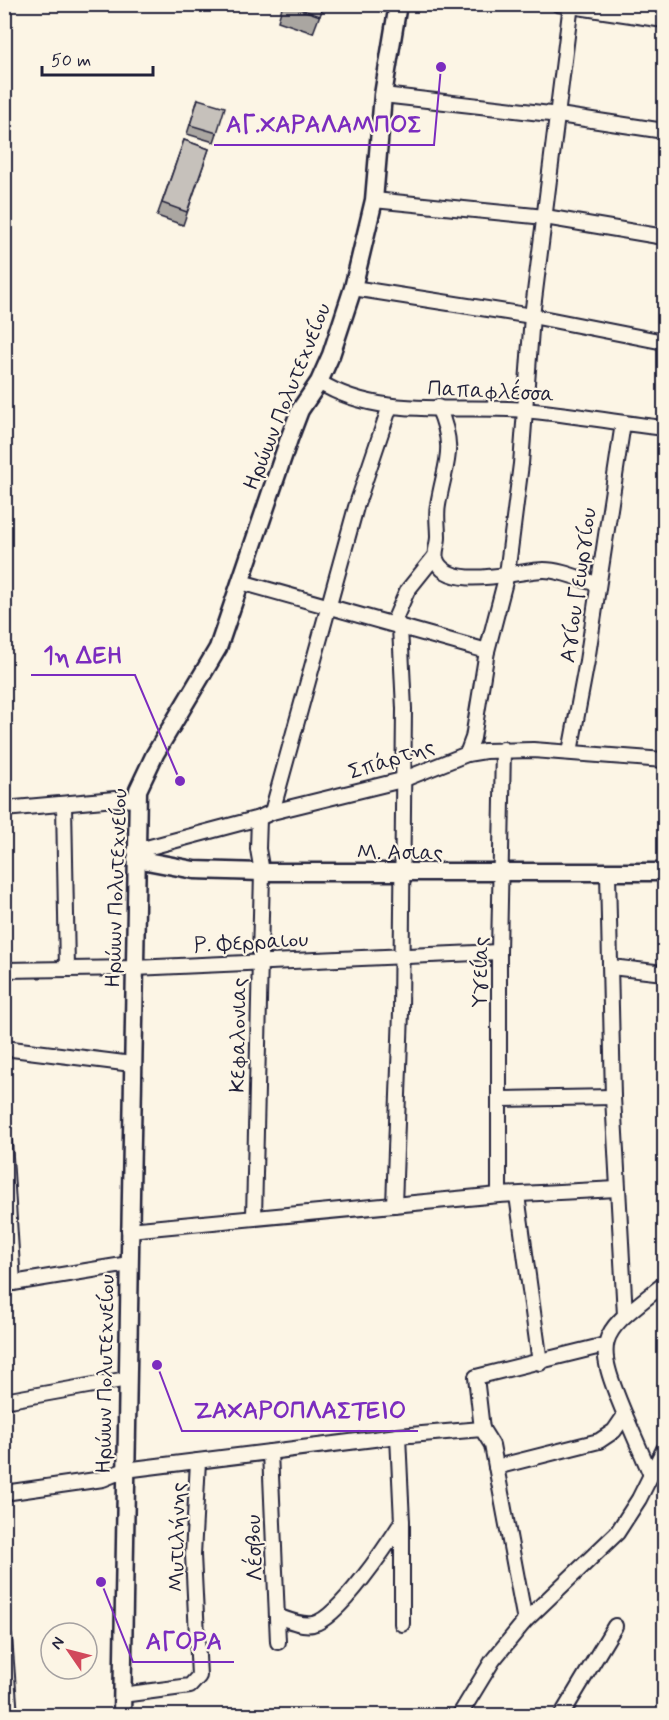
<svg xmlns="http://www.w3.org/2000/svg" width="669" height="1720" font-family="Mynerve,sans-serif">
<rect width="100%" height="100%" fill="#fcf5e5"/>
<filter id="ink" filterUnits="userSpaceOnUse"><feTurbulence type="fractalNoise" baseFrequency=".0167" numOctaves="2"/><feDisplacementMap in="SourceGraphic" scale="12" xChannelSelector="R" yChannelSelector="G"/><feConvolveMatrix kernelMatrix="1 2 1 2 8 2 1 2 1" color-interpolation-filters="sRGB"/></filter>
<g filter="url(#ink)">
<g fill="none" stroke-linecap="round" stroke-linejoin="round">
<g stroke="#22223b" stroke-width="18">
<g id="minor">
<path d="M558 4 664 20"/>
<path d="M383 95 559 115 664 131"/>
<path d="M374 200 545 217 664 237"/>
<path d="M353 288 532 316 664 342"/>
<path d="M319 382C380 420 456 404 524 410 571 414 618 423 664 428"/>
<path d="M438 407C457 451 445 462 438 505 436 514 438 526 438 537 438 544 434 552 436 559 447 593 519 570 544 570 561 570 580 579 597 584"/>
<path d="M241 582 487 651"/>
<path d="M570 752 587 661 623 423"/>
<path d="M467 754 473 738 487 651 507 574 521 464 532 316 571 4"/>
<path d="M64 805 67 969"/>
<path d="M4 809 115 799 137 800"/>
<path d="M272 812 356 507 390 406"/>
<path d="M135 851 259 818 272 812 402 780 467 754 485 751 533 750 664 760"/>
<path d="M608 874 613 1097 625 1315"/>
<path d="M611 967 664 973"/>
<path d="M4 970 134 968 499 952"/>
<path d="M4 1048 132 1064"/>
<path d="M500 1099 613 1097"/>
<path d="M4 1141 13 1283"/>
<path d="M499 1195V952L503 749"/>
<path d="M517 1195 540 1363"/>
<path d="M394 1205 401 1012 404 709 400 627 395 619 407 591 435 556"/>
<path d="M254 1217 262 872 258 849 259 818"/>
<path d="M129 1230 499 1195 617 1189"/>
<path d="M7 1284 129 1264"/>
<path d="M4 1401 127 1379"/>
<path d="M625 1415 651 1475"/>
<path d="M482 1429 476 1377 605 1345"/>
<path d="M398 1436 402 1522V1624"/>
<path d="M270 1452 278 1642"/>
<path d="M496 1467 599 1441 614 1431 625 1415C591 1334 600 1335 664 1284"/>
<path d="M4 1493 103 1479 125 1470 398 1436 482 1429 492 1445 525 1621"/>
<path d="M277 1616C288 1620 301 1626 313 1624 338 1619 388 1544 402 1522"/>
<path d="M4 1637 10 1716"/>
<path d="M122 1695 190 1686 199 1676 193 1555 198 1461"/>
<path d="M459 1716 493 1660 525 1621 617 1533 639 1499 664 1449"/>
<path d="M561 1716 615 1626"/>
</g>
</g>
<g stroke="#22223b" stroke-width="21">
<g id="tertiary">
<path d="M136 859 194 870 262 872H664"/>
<path d="M122 1716 138 790 155 754 218 648 289 439 300 410 319 382 331 355 353 288 374 200 383 95 398 4"/>
</g>
</g>
<use href="#minor" stroke="#fcf5e5" stroke-width="14"/>
<use href="#tertiary" stroke="#fcf5e5" stroke-width="16"/>
</g>
<g fill="#aaa6a1" stroke="#22223b" stroke-width="1.5">
<path d="M283 4H324L313 33 278 21Z"/>
<path d="M198 99 217 133 214 142 187 134Z"/>
<path d="M184 140 209 149 183 225 157 216Z"/>
</g>
<g fill="#c6c1bb" stroke="#22223b" stroke-width="1.5">
<path d="M286 4H324L320 16Z"/>
<path d="M198 99 225 107 217 133 190 125Z"/>
<path d="M184 140 209 149 187 212 162 203Z"/>
</g>
</g>
<g text-anchor="middle" stroke-width="4.5" stroke-linejoin="round" paint-order="stroke">
<g font-size="22" fill="#22223b" stroke="#fcf5e5">
<text transform="translate(491 390) rotate(3)" y="8">Παπαφλέσσα</text>
<text transform="translate(286 396) rotate(-68)" y="8">Ηρώων Πολυτεχνείου</text>
<text transform="translate(577 585) rotate(-82)" y="8">Αγίου Γεωργίου</text>
<text transform="translate(391 758) rotate(-18)" y="8">Σπάρτης</text>
<text x="400" y="859">Μ. Ασιας</text>
<text transform="translate(115 888) rotate(-88)" y="8">Ηρώων Πολυτεχνείου</text>
<text transform="translate(251 941) rotate(-3)" y="8">Ρ. Φερραιου</text>
<text transform="translate(479 972) rotate(-90)" y="8">Υγείας</text>
<text transform="translate(237 1035) rotate(-89)" y="8">Κεφαλονιας</text>
<text transform="translate(104 1374) rotate(-89)" y="8">Ηρώων Πολυτεχνείου</text>
<text transform="translate(176 1537) rotate(-89)" y="8">Μυτιλήνης</text>
<text transform="translate(253 1548) rotate(-92)" y="8">Λέσβου</text>
</g>
</g>
<path fill="none" stroke="#7b2cbf" stroke-width="2" d="M441 67L434 145H214M180 781L135 675H31M157 1365L182 1431H418M101 1582L133 1662H234"/>
<g fill="#7b2cbf" stroke="#fcf5e5" stroke-width="2">
<circle cx="441" cy="67" r="6"/>
<circle cx="180" cy="781" r="6"/>
<circle cx="157" cy="1365" r="6"/>
<circle cx="101" cy="1582" r="6"/>
</g>
<g font-size="24" text-anchor="middle" font-weight="bold" fill="#7b2cbf" stroke="#fcf5e5" stroke-width="4.5" stroke-linejoin="round" paint-order="stroke">
<text x="324" y="132">ΑΓ.ΧΑΡΑΛΑΜΠΟΣ</text>
<text x="83" y="663">1η ΔΕΗ</text>
<text x="300" y="1418">ΖΑΧΑΡΟΠΛΑΣΤΕΙΟ</text>
<text x="184" y="1649">ΑΓΟΡΑ</text>
</g>
<rect width="669" height="1720" fill="none" stroke="#fcf5e5" stroke-width="24"/>
<rect x="12" y="12" width="645" height="1696" fill="none" stroke="#22223b" stroke-width="2" filter="url(#ink)"/>
<g transform="translate(69 1651) rotate(305)"><circle r="28" fill="#fcf5e5" stroke="#a5a1a1" stroke-width="1.5"/>
<path d="M0-4.5L10 22L0 15L-10 22Z" fill="#d1495b"/>
<text y="-9" font-size="16" font-weight="bold" text-anchor="middle" fill="#22223b">N</text>
</g>
<path d="M42 66v9h111v-9" fill="none" stroke="#22223b" stroke-width="3"/>
<text x="51" y="66" font-size="18" fill="#22223b" stroke="#fcf5e5" stroke-width="4.5" paint-order="stroke">50 m</text>
</svg>
